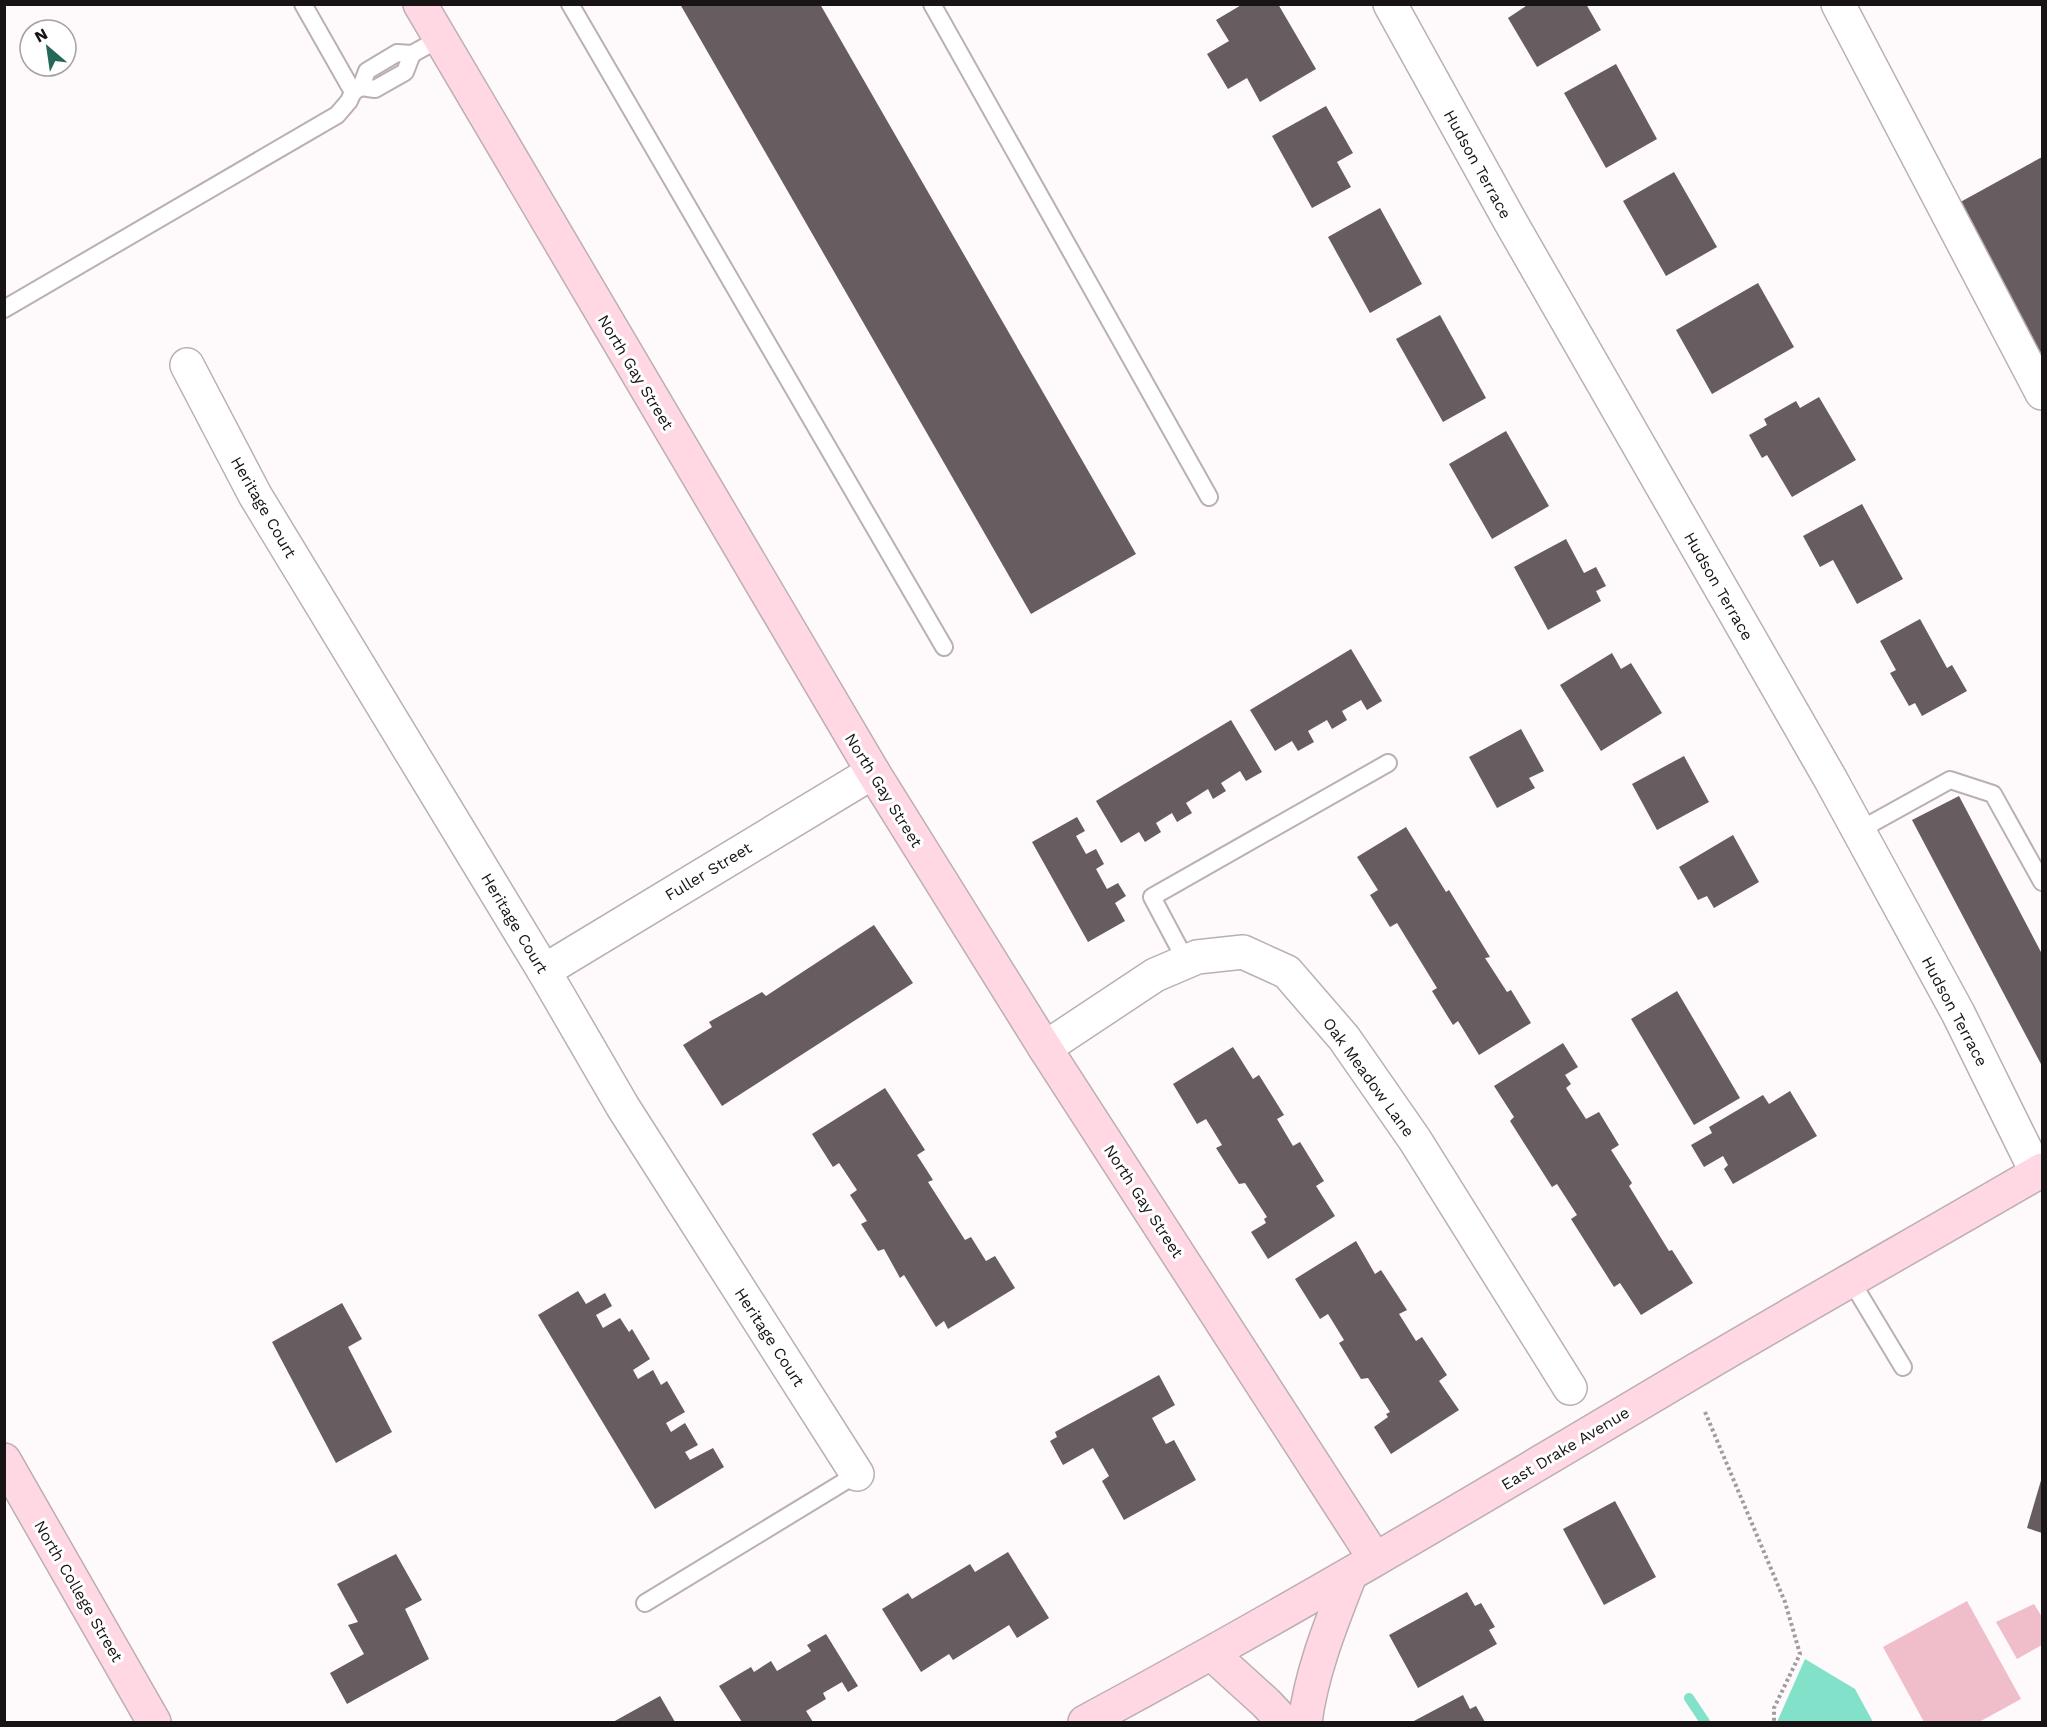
<svg xmlns="http://www.w3.org/2000/svg" width="2047" height="1727" font-family="'Work Sans',sans-serif">
<rect width="100%" height="100%" fill="#fef9fa"/>
<g fill="#f0bdca">
<path d="M1967 1601 2021 1699 1979 1722H1924L1883 1647Z"/>
<path d="M2034 1604 2042 1617V1645L2017 1659 1996 1622Z"/>
</g>
<path fill="#81e2c9" d="M1805 1659 1855 1689 1873 1722H1777Z"/>
<g fill="none" stroke-linecap="round" stroke-linejoin="round">
<path stroke="#81e2c9" stroke-width="10" d="M1689 1698 1705 1722"/>
</g>
<g fill="#675c5f">
<path d="M680 4H820L1136 554 1031 614Z"/>
<path d="M1243 4H1278L1316 69 1260 102 1247 78 1228 89 1207 54 1229 41 1216 20Z"/>
<path d="M1529 4H1586L1601 30 1537 67 1508 18Z"/>
<path d="M1616 64 1657 139 1606 168 1564 93Z"/>
<path d="M1326 106 1353 153 1337 162 1351 187 1312 208 1272 136Z"/>
<path d="M2042 157V363L1955 205Z"/>
<path d="M1674 172 1717 247 1666 276 1623 201Z"/>
<path d="M1380 208 1422 284 1370 313 1328 237Z"/>
<path d="M1758 283 1794 347 1712 394 1676 330Z"/>
<path d="M1440 315 1486 398 1443 422 1396 339Z"/>
<path d="M1819 397 1856 460 1792 497 1767 455 1762 458 1749 435 1767 425 1764 419 1796 401 1800 408Z"/>
<path d="M1506 431 1549 506 1492 539 1449 464Z"/>
<path d="M1862 504 1903 579 1857 604 1833 560 1820 567 1803 536Z"/>
<path d="M1566 539 1584 573 1596 567 1606 586 1596 591 1601 601 1548 630 1514 567Z"/>
<path d="M1920 619 1947 668 1952 665 1967 691 1922 716 1915 703 1909 706 1890 673 1896 670 1880 641Z"/>
<path d="M1351 649 1382 701 1367 710 1361 700 1342 711 1347 720 1332 729 1327 720 1308 731 1314 742 1298 751 1292 741 1275 751 1250 710Z"/>
<path d="M1612 653 1621 669 1631 663 1662 713 1601 751 1560 685Z"/>
<path d="M1231 720 1262 772 1246 781 1240 771 1221 783 1226 791 1213 799 1208 789 1186 803 1192 813 1177 822 1172 813 1156 823 1161 832 1145 842 1139 832 1121 843 1096 801Z"/>
<path d="M1521 729 1544 771 1529 778 1535 788 1497 808 1469 757Z"/>
<path d="M1684 756 1709 802 1657 830 1632 784Z"/>
<path d="M1959 796 2042 954V1066L1912 820Z"/>
<path d="M1077 817 1085 831 1076 836 1086 854 1096 849 1104 864 1096 869 1107 889 1118 883 1126 896 1115 903 1125 921 1088 942 1032 842Z"/>
<path d="M1406 827 1446 892 1449 890 1490 957 1485 958 1507 992 1511 990 1531 1023 1479 1055 1458 1021 1453 1025 1432 991 1437 988 1397 923 1390 927 1370 895 1378 890 1357 857Z"/>
<path d="M1733 835 1759 882 1714 908 1707 896 1698 900 1679 867Z"/>
<path d="M874 925 913 983 722 1106 683 1045 712 1027 709 1022 762 992 766 996Z"/>
<path d="M1677 991 1740 1098 1694 1125 1631 1019Z"/>
<path d="M1563 1043 1578 1067 1565 1075 1571 1084 1566 1088 1586 1119 1599 1112 1619 1145 1611 1150 1632 1183 1629 1186 1669 1251 1672 1250 1693 1283 1641 1315 1620 1283 1614 1287 1571 1219 1577 1215 1557 1184 1552 1187 1510 1121 1514 1117 1494 1086Z"/>
<path d="M1233 1047 1253 1079 1259 1075 1284 1115 1277 1119 1293 1146 1300 1142 1324 1181 1316 1186 1335 1216 1268 1259 1251 1232 1266 1223 1264 1219 1267 1217 1245 1183 1239 1184 1216 1148 1222 1145 1206 1119 1197 1124 1173 1084Z"/>
<path d="M885 1088 925 1150 917 1155 933 1180 928 1182 965 1240 971 1237 986 1261 995 1256 1015 1288 948 1329 944 1321 936 1327 904 1275 900 1278 884 1249 878 1251 861 1224 867 1221 850 1195 857 1190 839 1163 833 1167 812 1134Z"/>
<path d="M1790 1091 1817 1136 1733 1184 1724 1169 1728 1165 1723 1156 1704 1167 1691 1145 1712 1133 1709 1127 1763 1095 1769 1104Z"/>
<path d="M1356 1241 1375 1274 1381 1270 1407 1310 1399 1314 1416 1341 1422 1337 1447 1375 1439 1381 1459 1410 1391 1454 1374 1427 1388 1417 1386 1414 1390 1412 1368 1378 1361 1379 1339 1343 1344 1340 1328 1314 1320 1319 1295 1279Z"/>
<path d="M578 1291 586 1304 605 1293 612 1306 596 1315 603 1328 620 1318 629 1332 632 1329 650 1359 633 1370 638 1379 653 1370 661 1385 667 1381 685 1412 666 1423 671 1432 685 1423 698 1445 685 1452 690 1460 713 1448 724 1467 655 1509 538 1315Z"/>
<path d="M342 1303 362 1339 348 1347 392 1432 336 1463 272 1342Z"/>
<path d="M1159 1375 1175 1405 1152 1418 1166 1444 1174 1440 1196 1480 1124 1520 1102 1481 1109 1476 1093 1448 1063 1465 1050 1441 1057 1437 1055 1432Z"/>
<path d="M2042 1477V1533L2027 1528Z"/>
<path d="M1615 1501 1656 1577 1604 1605 1563 1529Z"/>
<path d="M1008 1552 1049 1618 1017 1638 1009 1625 953 1660 949 1654 921 1672 882 1609 908 1593 912 1599 970 1564 975 1572Z"/>
<path d="M396 1554 422 1600 405 1609 429 1659 347 1704 330 1673 364 1654 348 1625 358 1622 337 1584Z"/>
<path d="M1467 1592 1475 1606 1481 1603 1495 1627 1489 1630 1497 1644 1418 1688 1389 1635Z"/>
<path d="M826 1634 858 1686 848 1692 842 1682 823 1693 826 1699 806 1711 813 1722H742L719 1686 751 1667 754 1672 771 1661 777 1671 811 1651 807 1645Z"/>
<path d="M1463 1695 1470 1709 1476 1706 1485 1722H1412Z"/>
<path d="M660 1696 675 1722H613Z"/>
</g>
<g fill="none" stroke-linecap="round" stroke-linejoin="round">
<g stroke="#bbafb2" stroke-width="20">
<g id="lane">
<path d="M570 4 944 647"/>
<path d="M932 4 1209 497"/>
<path d="M361 87 375 89 405 72 412 54"/>
<path d="M353 92 361 87 367 71 397 53 412 54 439 39"/>
<path d="M4 309 337 115 349 101 353 92 303 4"/>
<path d="M1858 831 1950 780 1993 794 2042 882"/>
<path d="M1186 961 1152 897 1388 763"/>
<path d="M1850 1279 1903 1367"/>
<path d="M645 1603 857 1474"/>
</g>
</g>
<g stroke="#bbafb2" stroke-width="36">
<g id="street">
<path d="M1390 4 1510 221 1831 780 1958 1013 2037 1173"/>
<path d="M1838 4 2042 393"/>
<path d="M187 365 255 495 544 971 623 1107 857 1474"/>
<path d="M544 971 873 772"/>
<path d="M1045 1048 1155 975 1197 957 1243 952 1287 972 1344 1038 1415 1140 1570 1388"/>
</g>
</g>
<g stroke="#bbafb2" stroke-width="36">
<g id="secondary">
<path d="M420 4 873 772 1045 1048 1375 1559"/>
<path d="M4 1460 154 1722"/>
<path d="M1212 1654 1266 1703 1284 1722"/>
<path d="M1085 1722C1292 1611 1494 1490 1696 1370 1811 1302 1927 1237 2042 1170"/>
<path d="M1305 1722C1312 1670 1331 1624 1350 1575"/>
</g>
</g>
<path stroke="#a19c9d" stroke-width="4" stroke-dasharray="3 3" stroke-linecap="butt" d="M1705 1412 1785 1602 1800 1654 1774 1708V1722"/>
<use href="#lane" stroke="#fff" stroke-width="16"/>
<use href="#street" stroke="#fff" stroke-width="33"/>
<use href="#secondary" stroke="#ffd8e4" stroke-width="33"/>
</g>
<g text-anchor="middle" stroke-width="6" stroke-linejoin="round" paint-order="stroke">
<g font-size="16" fill="#181314" stroke="#fff">
<text transform="translate(1478 164) rotate(61)" y="6">Hudson Terrace</text>
<text transform="translate(636 372) rotate(59)" y="6">North Gay Street</text>
<text transform="translate(264 507) rotate(60)" y="6">Heritage Court</text>
<text transform="translate(1719 586) rotate(60)" y="6">Hudson Terrace</text>
<text transform="translate(884 790) rotate(58)" y="6">North Gay Street</text>
<text transform="translate(708 871) rotate(-31)" y="6">Fuller Street</text>
<text transform="translate(515 923) rotate(59)" y="6">Heritage Court</text>
<text transform="translate(1955 1011) rotate(62)" y="6">Hudson Terrace</text>
<text transform="translate(1369 1077) rotate(54)" y="6">Oak Meadow Lane</text>
<text transform="translate(1144 1201) rotate(57)" y="6">North Gay Street</text>
<text transform="translate(770 1337) rotate(57)" y="6">Heritage Court</text>
<text transform="translate(1565 1448) rotate(-31)" y="6">East Drake Avenue</text>
<text transform="translate(79 1591) rotate(60)" y="6">North College Street</text>
</g>
</g>
<rect width="2047" height="1727" fill="none" stroke="#181314" stroke-width="12"/>
<g transform="translate(48 48) rotate(331)"><circle r="28" fill="#ffffff" stroke="#a3a1a1" stroke-width="1.5"/>
<path d="M0-4.5L10 22L0 15L-10 22Z" fill="#246858"/>
<text y="-9" font-size="16" font-weight="bold" text-anchor="middle" fill="#181314">N</text>
</g>
</svg>
